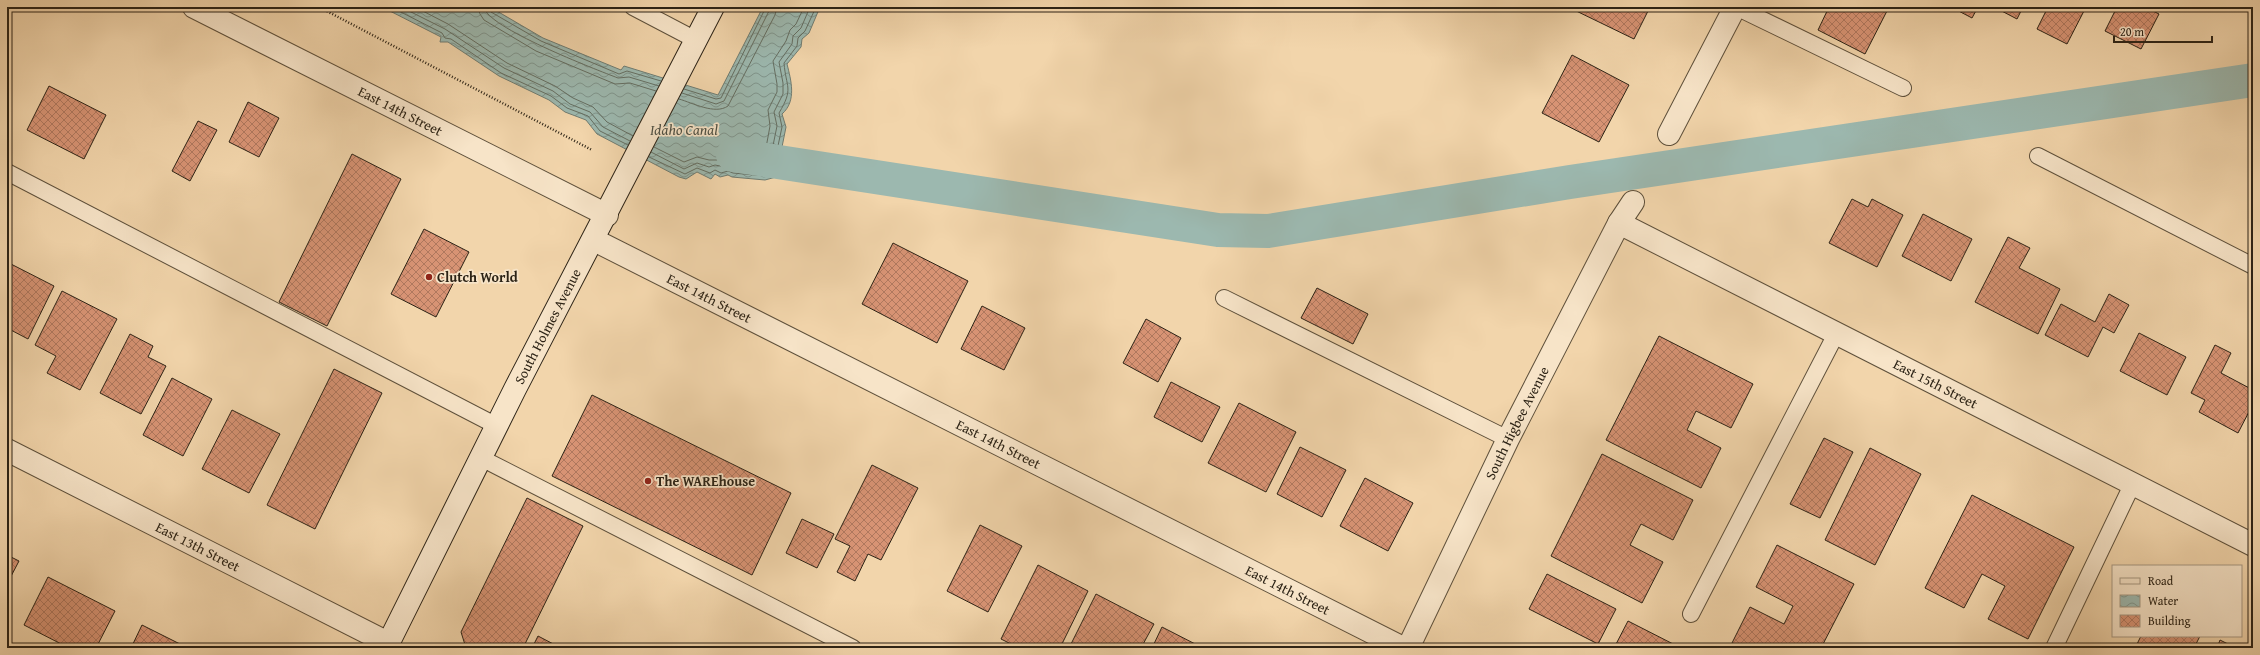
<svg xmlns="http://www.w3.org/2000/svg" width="2260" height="655" font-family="'Gentium Book Plus',serif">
<defs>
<pattern id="water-waves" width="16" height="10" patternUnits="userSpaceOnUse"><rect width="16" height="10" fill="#9cb8af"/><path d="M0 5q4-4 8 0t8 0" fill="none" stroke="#7f958d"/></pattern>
<pattern id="building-cross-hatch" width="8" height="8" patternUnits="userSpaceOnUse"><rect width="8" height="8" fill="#d79374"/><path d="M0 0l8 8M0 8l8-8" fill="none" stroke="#af785e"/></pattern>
</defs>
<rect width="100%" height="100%" fill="#f2d5ab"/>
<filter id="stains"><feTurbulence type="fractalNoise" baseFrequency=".005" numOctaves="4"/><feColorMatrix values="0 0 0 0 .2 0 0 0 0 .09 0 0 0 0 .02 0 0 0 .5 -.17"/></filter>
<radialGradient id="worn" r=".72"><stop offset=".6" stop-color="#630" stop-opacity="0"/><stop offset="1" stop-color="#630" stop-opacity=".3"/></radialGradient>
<path fill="url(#water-waves)" stroke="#6f7c72" d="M382 7H490L543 38 621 70 624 66 718 95 763 7H820L809 33 802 39 801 47 787 64C791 80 797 101 782 114L786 127 776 177 765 180 732 177 728 175 720 177 715 174 711 179 697 172 686 179 679 177 597 134 586 120 565 112 549 100 499 76 448 42H440L441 37Z"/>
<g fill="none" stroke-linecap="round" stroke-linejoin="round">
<g stroke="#646e62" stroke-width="1">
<path d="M391 7 442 33 445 38 451 39 501 73 551 96 567 108 588 116 600 131 628 145"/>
<path d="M401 7 445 29 504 68 553 91 570 104 590 112 603 127 630 141"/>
<path d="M415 7 448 24 507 63 555 86 573 98 593 107 607 122 633 136"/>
<path d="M478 7 480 14 484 20 536 51 615 84 630 83 656 91"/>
<path d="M484 7C485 27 597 70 618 78L629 77 659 86"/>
<path d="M489 7 491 12 541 41 619 74 627 71 661 81"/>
<path d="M684 89 716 99 721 98 766 7"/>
<path d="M682 93 716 104 724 101 771 7"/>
<path d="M679 99C693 103 715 115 728 106L775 15 777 7"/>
<path d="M654 147 684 162 697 157 709 160H728L737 163 763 164 770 126 768 110 777 92V84L773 61 786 41 790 30 796 24 804 7"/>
<path d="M651 152 684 169 697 163 709 167 715 165 735 169 768 170 777 126 774 112 783 94V83L779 62 792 44 793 36 801 28 810 7"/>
<path d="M649 157 685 174 697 168 710 173 715 170 721 173 728 171 733 173 765 176 772 174 782 127 779 113C794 88 786 88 784 63L797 46 798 38 805 31 816 7"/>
</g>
<path stroke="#9cb8af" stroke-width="34" d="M733 155 1218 230 1268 231 1570 182 2253 80"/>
</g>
<g fill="url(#building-cross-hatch)" stroke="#2c2316">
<path d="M1568 7H1650L1634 39Z"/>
<path d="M1829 7H1889L1865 54 1818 30Z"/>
<path d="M1951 7H1978L1972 18Z"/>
<path d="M1994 7H2023L2017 19Z"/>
<path d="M2048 7H2086L2067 44 2037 29Z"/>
<path d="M2117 7H2145L2159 14 2141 49 2105 31Z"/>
<path d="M1572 55 1629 85 1599 142 1542 113Z"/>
<path d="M49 86 106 115 84 159 27 130Z"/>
<path d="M248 102 279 118 259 157 229 142Z"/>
<path d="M198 121 217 130 190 181 172 171Z"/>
<path d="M352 154 401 179 327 326 279 302Z"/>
<path d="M1852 199 1868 207 1872 199 1903 215 1877 267 1829 243Z"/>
<path d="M1923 214 1972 239 1951 281 1902 256Z"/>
<path d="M424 229 469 252 436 317 391 294Z"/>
<path d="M2008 237 2030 248 2019 268 2060 289 2038 334 1975 302Z"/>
<path d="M893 243 968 281 937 343 862 304Z"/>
<path d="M7 262 54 286 28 339 7 328Z"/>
<path d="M1317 288 1368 314 1353 344 1301 318Z"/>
<path d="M62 291 117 319 80 390 47 373 56 356 35 345Z"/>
<path d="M2109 294 2129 305 2114 333 2103 327 2088 357 2045 335 2061 304 2095 322Z"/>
<path d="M982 306 1025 328 1004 370 961 349Z"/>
<path d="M1146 319 1181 338 1158 382 1123 363Z"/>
<path d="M2139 333 2186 357 2167 395 2120 371Z"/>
<path d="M130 334 153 346 148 357 166 366 141 414 100 393Z"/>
<path d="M1659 336 1753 384 1731 428 1696 411 1687 430 1721 448 1701 488 1606 440Z"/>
<path d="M2215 345 2231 353 2221 373 2253 390V404L2238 433 2199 412 2205 400 2191 393Z"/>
<path d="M334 369 382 393 315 529 267 505Z"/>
<path d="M172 378 212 399 183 456 143 435Z"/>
<path d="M1171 382 1220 407 1202 442 1154 417Z"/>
<path d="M592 395 791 493 752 575 552 476Z"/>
<path d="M1239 403 1296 432 1266 492 1208 463Z"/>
<path d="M232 410 280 434 249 493 202 469Z"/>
<path d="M1824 438 1853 452 1820 518 1790 504Z"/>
<path d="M1300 447 1346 470 1322 517 1277 494Z"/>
<path d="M1870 448 1921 474 1875 565 1825 540Z"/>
<path d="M1602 454 1693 500 1673 540 1641 524 1630 545 1663 562 1642 603 1551 556Z"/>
<path d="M872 465 918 488 881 560 868 554 855 581 837 572 850 546 835 539Z"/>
<path d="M1365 478 1413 503 1388 551 1340 526Z"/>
<path d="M1972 495 2074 547 2028 639 1988 619 2005 586 1982 574 1964 608 1925 588Z"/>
<path d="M527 498 583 526 523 648H466L461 632Z"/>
<path d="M802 519 834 534 817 568 786 553Z"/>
<path d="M980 525 1022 546 988 612 947 591Z"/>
<path d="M1777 545 1854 584 1821 648H1737L1731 645 1750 607 1784 624 1793 606 1756 587Z"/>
<path d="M7 555 19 561 7 584Z"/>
<path d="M1038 565 1088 591 1060 648H1019L1001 639Z"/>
<path d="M1547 574 1616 609 1598 644 1529 609Z"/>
<path d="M48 577 115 611 96 648H69L24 625Z"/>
<path d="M1096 594 1154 624 1141 648H1075L1070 646Z"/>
<path d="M1628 621 1681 648H1614Z"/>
<path d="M142 625 188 648H131Z"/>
<path d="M1162 627 1203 648H1152Z"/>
<path d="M538 636 561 648H532Z"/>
<path d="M2141 636H2200L2194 648H2135Z"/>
<path d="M2220 640 2236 648H2217Z"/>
</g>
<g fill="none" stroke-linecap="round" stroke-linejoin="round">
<g stroke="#5e503b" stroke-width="18">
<g id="lane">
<path d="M633 7 696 40"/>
<path d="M1736 7 1903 88"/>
<path d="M2038 156 2253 266"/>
<path d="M7 172 497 426"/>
<path d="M1224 298 1508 439"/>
<path d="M481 458 853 648"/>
<path d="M1691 614 1836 334"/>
<path d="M2054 648 2132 485"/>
</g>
</g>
<g stroke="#5e503b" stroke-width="24">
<g id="street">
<path id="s1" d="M194 7 607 215"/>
<path d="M1669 134 1735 7"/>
<path id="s2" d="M1619 223 2253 545"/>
<path id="s3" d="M594 240 1403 648"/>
<path id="s4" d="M7 450 388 643"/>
<path id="s5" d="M1408 648 1508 439 1619 223 1633 202"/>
</g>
</g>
<g stroke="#2c2316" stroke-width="24">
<g id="secondary">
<path id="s6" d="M386 648 515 389 713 7"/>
</g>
</g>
<path stroke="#2c2316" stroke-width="2.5" stroke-dasharray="1 2" stroke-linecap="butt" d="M319 7 592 150"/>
<use href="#lane" stroke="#f7e4c8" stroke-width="16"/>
<use href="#street" stroke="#f7e4c8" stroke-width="22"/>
<use href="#secondary" stroke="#f7e4c8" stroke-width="22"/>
</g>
<g fill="#8f2418" stroke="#f7e4c8" stroke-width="1.5">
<circle cx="429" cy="277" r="4"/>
<circle cx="648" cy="481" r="4"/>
</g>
<g text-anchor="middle" stroke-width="3.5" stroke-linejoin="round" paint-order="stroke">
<g font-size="14" fill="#2c2316" stroke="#f7e4c8">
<text dy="5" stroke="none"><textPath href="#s1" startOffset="231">East 14th Street</textPath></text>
<text dy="5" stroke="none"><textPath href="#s3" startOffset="129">East 14th Street</textPath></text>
<text dy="5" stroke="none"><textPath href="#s6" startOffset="360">South Holmes Avenue</textPath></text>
<text dy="5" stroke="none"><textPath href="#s2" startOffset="355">East 15th Street</textPath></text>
<text dy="5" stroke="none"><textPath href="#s5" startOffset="250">South Higbee Avenue</textPath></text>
<text dy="5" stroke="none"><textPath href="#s3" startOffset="453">East 14th Street</textPath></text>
<text dy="5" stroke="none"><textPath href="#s4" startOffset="214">East 13th Street</textPath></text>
<text dy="5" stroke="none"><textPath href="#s3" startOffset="777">East 14th Street</textPath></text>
</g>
<g font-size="14" font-weight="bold" fill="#2c2316" stroke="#f7e4c8" text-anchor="start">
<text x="437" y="282">Clutch World</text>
<text x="656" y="486">The WAREhouse</text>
</g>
<g font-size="15" font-style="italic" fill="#4e5044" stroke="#f7e4c8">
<text x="684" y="135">Idaho Canal</text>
</g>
</g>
<rect width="2260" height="655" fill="none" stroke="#f2d5ab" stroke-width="24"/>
<rect x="8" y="8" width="2244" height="639" fill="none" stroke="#2c2316" stroke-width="2"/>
<rect x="12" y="12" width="2236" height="631" fill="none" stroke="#2c2316"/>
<rect x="2112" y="565" width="130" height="72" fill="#f7e4c8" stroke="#a69781"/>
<rect x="2120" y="578" width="20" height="6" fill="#f7e4c8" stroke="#a69781"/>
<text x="2148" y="585" font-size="12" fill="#2c2316">Road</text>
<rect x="2120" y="595" width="20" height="12" fill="url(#water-waves)" stroke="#a69781"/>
<text x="2148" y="605" font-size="12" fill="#2c2316">Water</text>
<rect x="2120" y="615" width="20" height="12" fill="url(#building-cross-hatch)" stroke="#a69781"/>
<text x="2148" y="625" font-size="12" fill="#2c2316">Building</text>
<path d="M2114 36v6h98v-6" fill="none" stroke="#2c2316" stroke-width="2"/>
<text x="2120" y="36" font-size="12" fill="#2c2316" stroke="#f7e4c8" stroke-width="3" paint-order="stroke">20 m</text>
<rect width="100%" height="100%" filter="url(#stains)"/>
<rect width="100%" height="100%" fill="url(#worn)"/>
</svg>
